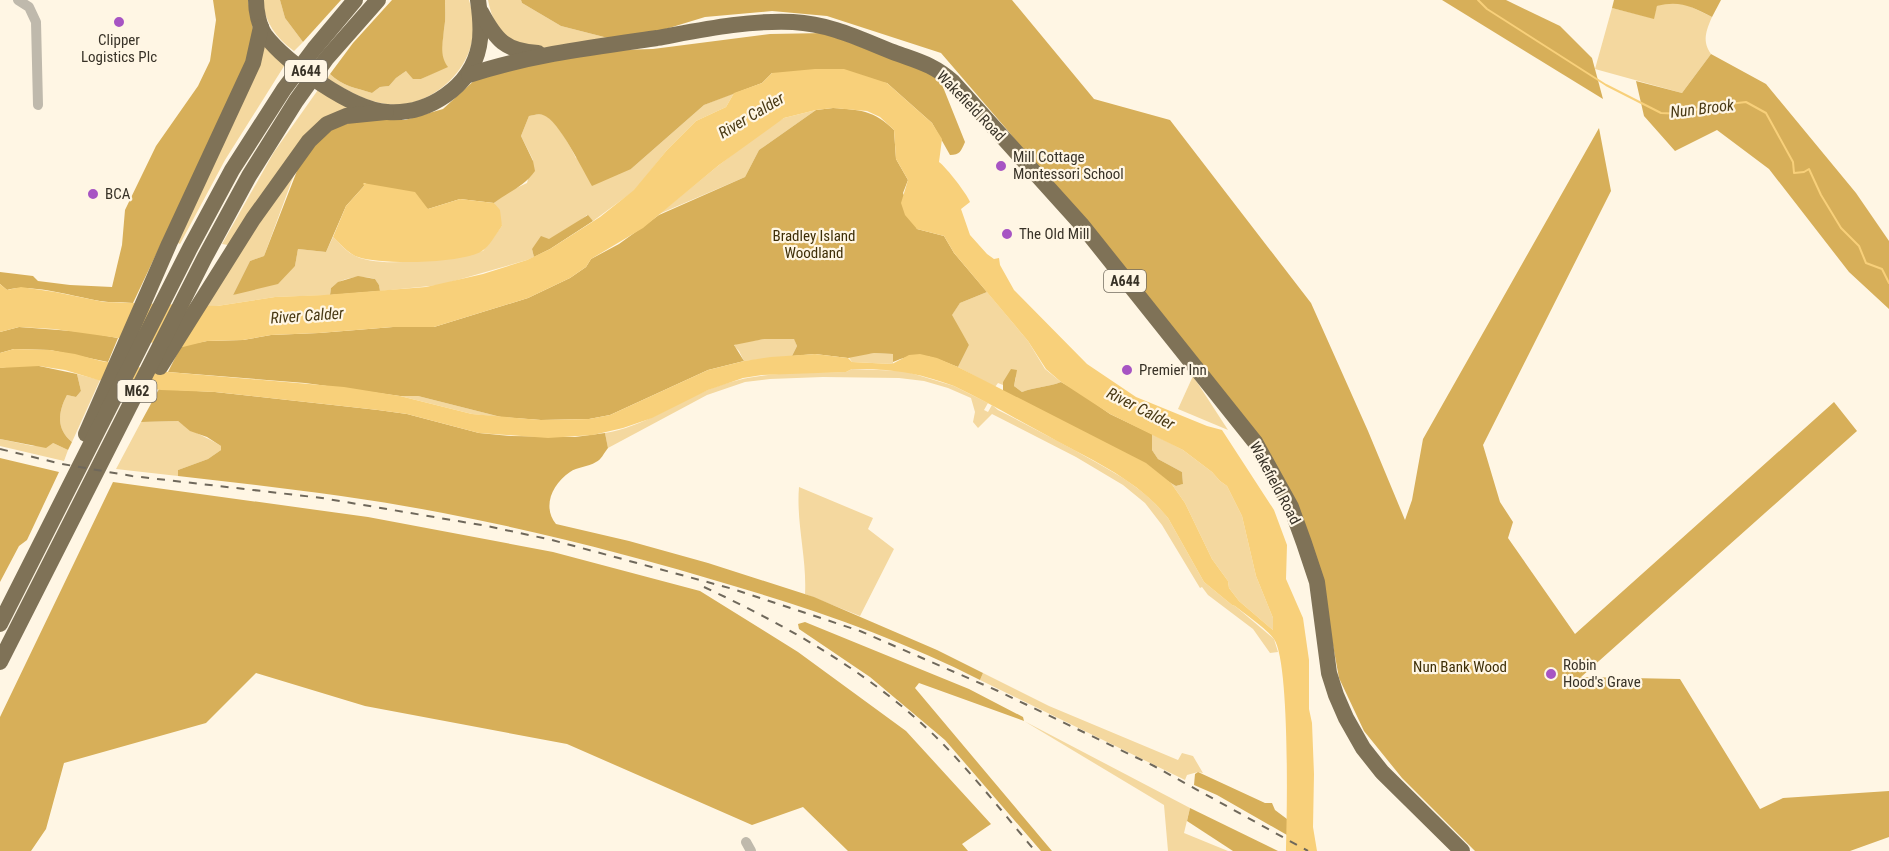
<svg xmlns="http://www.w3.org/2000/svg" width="1889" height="851" font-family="'Roboto Condensed',sans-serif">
<rect width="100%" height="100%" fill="#fff6e4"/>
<g fill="#f4d89f">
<path d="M262 0H280L285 18 303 42 294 51C276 38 265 22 262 0Z"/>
<path d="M445 0H469C473 13 475 28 472 41 465 78 424 110 386 104 364 101 346 89 327 79L330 74C342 86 356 88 372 93L380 87 389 86 396 78 406 71 421 79 447 66C438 54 443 43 444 29 446 20 445 10 445 0Z"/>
<path d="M488 0H521L522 3 561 26 608 38 544 48C511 46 494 32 488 0Z"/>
<path d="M1670 1 1683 3 1712 17C1706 31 1702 41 1711 54L1682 93 1595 69 1612 8 1653 18 1657 6Z"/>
<path d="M262 37 286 63 225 160 180 244 176 242Z"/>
<path d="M320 87 356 108 228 245 222 244 274 152Z"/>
<path d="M734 93 726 107 696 121 667 150 635 190 593 221 587 215 573 226 532 249 534 257 527 260 440 285 380 291 379 285 375 279C359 275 343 277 331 288L330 295 275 297 217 306H205L232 261 295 172 264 256 250 261 233 295 295 266 298 249 326 252 333 237C339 242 344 249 350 253 377 272 451 257 483 251L502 226 494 203 506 193 527 183 533 160 521 136 529 116C534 115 539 113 544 115 555 119 571 147 576 158L631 169 704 105Z"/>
<path d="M816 110 759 150 745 177 659 214 719 165 770 126 784 118Z"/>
<path d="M987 292 1028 341 1045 369 1061 382C1048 387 1035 387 1022 392L1014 386 1016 377 1003 382V385L998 383 995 387 958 367 969 345 951 316 960 303Z"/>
<path d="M794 338 797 346 792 356 744 361 739 351 734 346 737 343 764 339Z"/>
<path d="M874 353 893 354V364L852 362 848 356Z"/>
<path d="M852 369 904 371 954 386 988 403 984 410 988 412 992 405 998 410C1024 423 1050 437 1076 451 1111 471 1143 486 1168 518L1204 582 1232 605 1235 606 1274 639 1278 652 1270 653 1253 629 1208 595 1202 587 1200 588 1162 525 1145 503 1123 485 1076 457 992 414 978 428 973 422 975 412 971 398 948 388 924 381 899 378 823 377 770 379 745 382 707 395 608 448 605 433C643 427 675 403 710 389 754 371 799 373 846 372Z"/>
<path d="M77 374 100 380 72 442C56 429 58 412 67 395L76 397 81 391Z"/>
<path d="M1193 376 1228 430 1178 409Z"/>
<path d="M400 396H418L501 417 472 414Z"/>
<path d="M178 421C191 432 207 437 221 446V450L208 459 178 470V476L116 469 141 422Z"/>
<path d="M1152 434 1183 450 1212 472 1220 481 1227 486 1242 516 1256 576 1273 618V630L1239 601 1229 588 1228 581 1212 559 1185 503 1171 483 1176 486 1183 484 1182 472 1158 459 1152 450Z"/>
<path d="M0 439 33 446 53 443 68 450 64 461 0 446Z"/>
<path d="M799 487 873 518 868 529 894 549 860 616 805 594C807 558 796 523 799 487Z"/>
<path d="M983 673 1049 706 1178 760 1182 753 1193 756 1203 773 1198 772 1187 775 1185 780 980 680Z"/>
<path d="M1024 721 1190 808 1184 833 1228 851H1168L1164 805Z"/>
</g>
<g fill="#d7af59">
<path d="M213 0H248L254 35 252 52 133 303C123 302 111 303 100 301 75 297 30 283 7 290L0 284V272L33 276 38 281 70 285 112 287 122 245 125 210 156 146 198 86 210 61 216 20Z"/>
<path d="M280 0H341L303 42 285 18Z"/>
<path d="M392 0H445C445 10 446 20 444 29 443 43 439 55 448 67L421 79H413L406 71 396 78 389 86 380 87 372 93C356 88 342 86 330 74L353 43Z"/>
<path d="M521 0H1012L1094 99 1170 120 1311 303 1368 431 1405 520 1412 500 1423 439 1599 128 1611 191 1483 445 1500 502 1513 522 1508 538 1575 634 1834 402 1857 431 1581 677 1680 679 1760 809 1783 798 1889 791V837L1850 851H1475L1402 778 1364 731 1339 678 1320 575 1285 486 1009 132 941 53 827 16 772 11 705 17 646 35 608 38 561 26 522 3Z"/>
<path d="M1442 0H1506L1560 26 1592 58 1603 99Z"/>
<path d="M1614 0H1721L1712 17C1692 7 1680 0 1657 6L1654 19 1612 8Z"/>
<path d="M825 33 939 77 965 142C961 151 960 155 950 155L932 123 887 83 788 73H772L762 83 704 105 631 169 592 186C583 171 559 120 543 115 539 113 534 115 529 116L521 136 533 161 535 171C524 187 509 191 494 203L460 199 428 209 364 183V186L346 206 326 252 298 249 295 266 278 284 233 295 250 261 264 256 302 158 331 129 358 120H405L443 109 478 77 495 71 619 50 653 49 770 34Z"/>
<path d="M1711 54 1766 84 1856 193 1889 241V309L1849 272 1769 169 1717 130 1675 151 1644 116 1636 81 1682 93Z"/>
<path d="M833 108C860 110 874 110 894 130L896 159 908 180 903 193 917 229 944 236 954 253 987 292 960 303 952 315 969 345 958 367C931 356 920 350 893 362V354L874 353 848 358 815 354 792 356 797 346 794 339H764L734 345 744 361 708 370 610 415 589 419 541 420 501 417 418 396H400L305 383 168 372 181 346 207 341 243 340 271 335 319 333 393 327H434L528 298 570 278 586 267 591 259 619 244 659 215 745 177 759 150 816 110Z"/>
<path d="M588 215 593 221 550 249 534 257 532 249 541 236 549 239Z"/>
<path d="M358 276 375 279 379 285 380 291 330 295 331 288 338 282Z"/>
<path d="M19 327 85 332 118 338 108 362 50 350 14 349 0 353V332Z"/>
<path d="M19 365 39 366 77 374 81 391 76 397 67 395C58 412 56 429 72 442L68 450 53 443 46 448 0 439V368Z"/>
<path d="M1011 369 1017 370 1014 386 1022 392C1035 387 1048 387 1061 382L1079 392 1110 414 1152 434V450L1158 459 1182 472 1183 484 1176 486 1070 425 1003 391V382Z"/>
<path d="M159 389 215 392 378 410 407 414 479 433 511 436 575 437 605 433 608 448C604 453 601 460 596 462 588 467 577 467 570 472 552 484 542 507 556 524L629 541 708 563 814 597 937 650 983 673 980 680C902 640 818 611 734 586 639 557 542 532 443 513 356 496 267 486 178 476V470L208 459 221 450V446L207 437 190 431 178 421 141 422Z"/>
<path d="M0 458 59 472 27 540 19 546 0 582Z"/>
<path d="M113 482 368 517 553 552 700 591 798 652 906 731 991 824 962 844 968 851H848L803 807 752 825 567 744 365 706 256 673 206 723 64 763 46 829 31 851H0V717Z"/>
<path d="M805 622 969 689 1023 717 1024 721 919 683 915 688 1052 851H1041L945 740 870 677 799 629 798 624Z"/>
<path d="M1198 772 1265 803H1272L1275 810 1287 819V835L1217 795 1194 785 1195 774Z"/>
<path d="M1190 808 1278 851H1233L1187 821Z"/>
</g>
<g fill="#f8d07a">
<path d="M815 69H844L887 83 932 123 942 139 939 162C947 168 967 194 970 202L961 209 970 235 987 254 994 259 999 258 1000 265 1014 290 1087 364 1136 397 1207 426 1222 430 1274 510 1287 545 1286 579 1303 618 1309 660V709L1312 723 1314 774 1313 827 1317 851H1286C1287 816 1290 662 1274 639 1266 628 1246 615 1235 606L1232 605 1204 582 1168 518C1137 479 1091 460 1048 436 1016 419 986 401 954 386 915 372 893 369 852 369L846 372 762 375 743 378 708 390 652 418 623 428 593 435 548 438 479 433 407 414 378 410 215 392 161 390 98 380 65 370 39 366 0 368V353L14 349 50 350 75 354 101 361 168 372 344 387 400 396 472 414 541 420 589 419 610 415 708 370 744 361 771 357 815 354 848 358 852 362 892 364 909 355 920 354 937 358 958 367 1146 463 1171 483 1185 503 1212 559 1228 581 1229 588 1239 601 1273 630V618L1256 576 1242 516 1227 486 1220 481 1212 472 1183 450 1110 414 1061 382 1046 369 1028 341 954 253 944 236 917 229 905 215 901 203 908 180 896 159 894 130 880 117 867 111 833 108 816 110 784 118 719 165 643 228 591 259 586 267 570 278 528 298 434 327H393L319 333 271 335 243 340 207 341 183 347 54 329 19 327 0 332V284L7 290 21 287 55 292 104 302 217 306 275 297 324 295 426 287 483 274 527 260 550 249 600 217 634 190 667 150 696 121 726 107 734 93 762 83 772 73Z"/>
<path d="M363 183 415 192 428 209 460 199 494 203 500 210 502 226C496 234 489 247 482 251 461 264 381 265 358 257 347 253 341 244 333 237L346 206 364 186Z"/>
</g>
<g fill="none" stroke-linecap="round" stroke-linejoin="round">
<path stroke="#f8d07a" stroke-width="2" d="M1478 0 1487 9 1606 85 1661 113 1683 114 1704 107 1746 102 1766 113 1793 162 1794 173 1804 172 1809 169 1821 195 1841 228 1859 246 1866 263 1882 269 1889 283"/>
<g stroke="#bfb9ac" stroke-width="10">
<path d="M18 0 29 7 36 22 38 105"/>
<path d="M746 842 751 851"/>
</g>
<g stroke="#7f7257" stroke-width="16">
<path d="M256 0C256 11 259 26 265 35 286 63 352 110 387 112 428 115 471 87 479 46 482 32 480 14 478 0"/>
<path d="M481 12C496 40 505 51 538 53"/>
<path d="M469 75C529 55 594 47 657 38 701 30 747 20 793 22 830 24 858 38 893 52 917 61 933 64 953 82L1081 224 1255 442 1291 507 1304 543 1317 582 1329 673 1336 695 1346 718 1363 748 1382 772 1462 851"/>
<path d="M160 367 253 219 309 141 327 124 346 116 386 112"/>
<path d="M86 434 169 244 253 63 261 27"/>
<path d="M0 624 190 248 232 170 284 89 314 49 355 0"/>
<path d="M0 662 205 257 249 176 296 101 326 59 378 0"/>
</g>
<g stroke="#6f685b" stroke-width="2" stroke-dasharray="8 8" stroke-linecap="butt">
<path d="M0 449 62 464 132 476 322 498 487 526 552 540 733 589 860 631 998 691 1154 766 1308 851"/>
<path d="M704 587C790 627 876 676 943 744 975 777 1005 815 1035 851"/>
</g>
</g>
<g fill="#a754c3" stroke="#fff6e4" stroke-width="2">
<circle cx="119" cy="22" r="6"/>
<circle cx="1001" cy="166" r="6"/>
<circle cx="93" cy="194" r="6"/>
<circle cx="1007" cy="234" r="6"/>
<circle cx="1127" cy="370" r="6"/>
<circle cx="1551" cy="674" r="6"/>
</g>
<g text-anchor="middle" stroke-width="4.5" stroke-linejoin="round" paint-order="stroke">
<g fill="#fff6e4" stroke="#746d60" stroke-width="1.5">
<rect x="285" y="60" width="42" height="22" rx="4.5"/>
<rect x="1104" y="270" width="42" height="22" rx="4.5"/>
<rect x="117.5" y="380" width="39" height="22" rx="4.5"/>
</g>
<g font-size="14" font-weight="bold" fill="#383227">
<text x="306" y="76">A644</text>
<text x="1125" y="286">A644</text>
<text x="137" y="396">M62</text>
</g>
<g font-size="15" fill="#383227" stroke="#fff6e4" text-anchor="start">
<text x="119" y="45" text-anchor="middle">Clipper<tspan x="119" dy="17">Logistics Plc</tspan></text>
<text x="1013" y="162">Mill Cottage<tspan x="1013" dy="17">Montessori School</tspan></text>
<text x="105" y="199">BCA</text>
<text x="1019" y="239">The Old Mill</text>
<text x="1139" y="375">Premier Inn</text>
<text x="1563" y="670">Robin<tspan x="1563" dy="17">Hood's Grave</tspan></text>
</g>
<g font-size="15" fill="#383227" stroke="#fff6e4">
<text transform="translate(971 106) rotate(46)" y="5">Wakefield Road</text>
<text transform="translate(1275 483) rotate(62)" y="5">Wakefield Road</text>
</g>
<g font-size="15" fill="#3e2e07" stroke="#fff6e4">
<text x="814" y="241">Bradley Island<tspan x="814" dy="17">Woodland</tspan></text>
<text x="1460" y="672">Nun Bank Wood</text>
</g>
<g font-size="16" font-style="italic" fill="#493914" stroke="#fff6e4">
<text transform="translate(1702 108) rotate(-7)" y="6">Nun Brook</text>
<text transform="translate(751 115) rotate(-31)" y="6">River Calder</text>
<text transform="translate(307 315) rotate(-4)" y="6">River Calder</text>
<text transform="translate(1141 408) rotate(27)" y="6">River Calder</text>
</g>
</g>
</svg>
